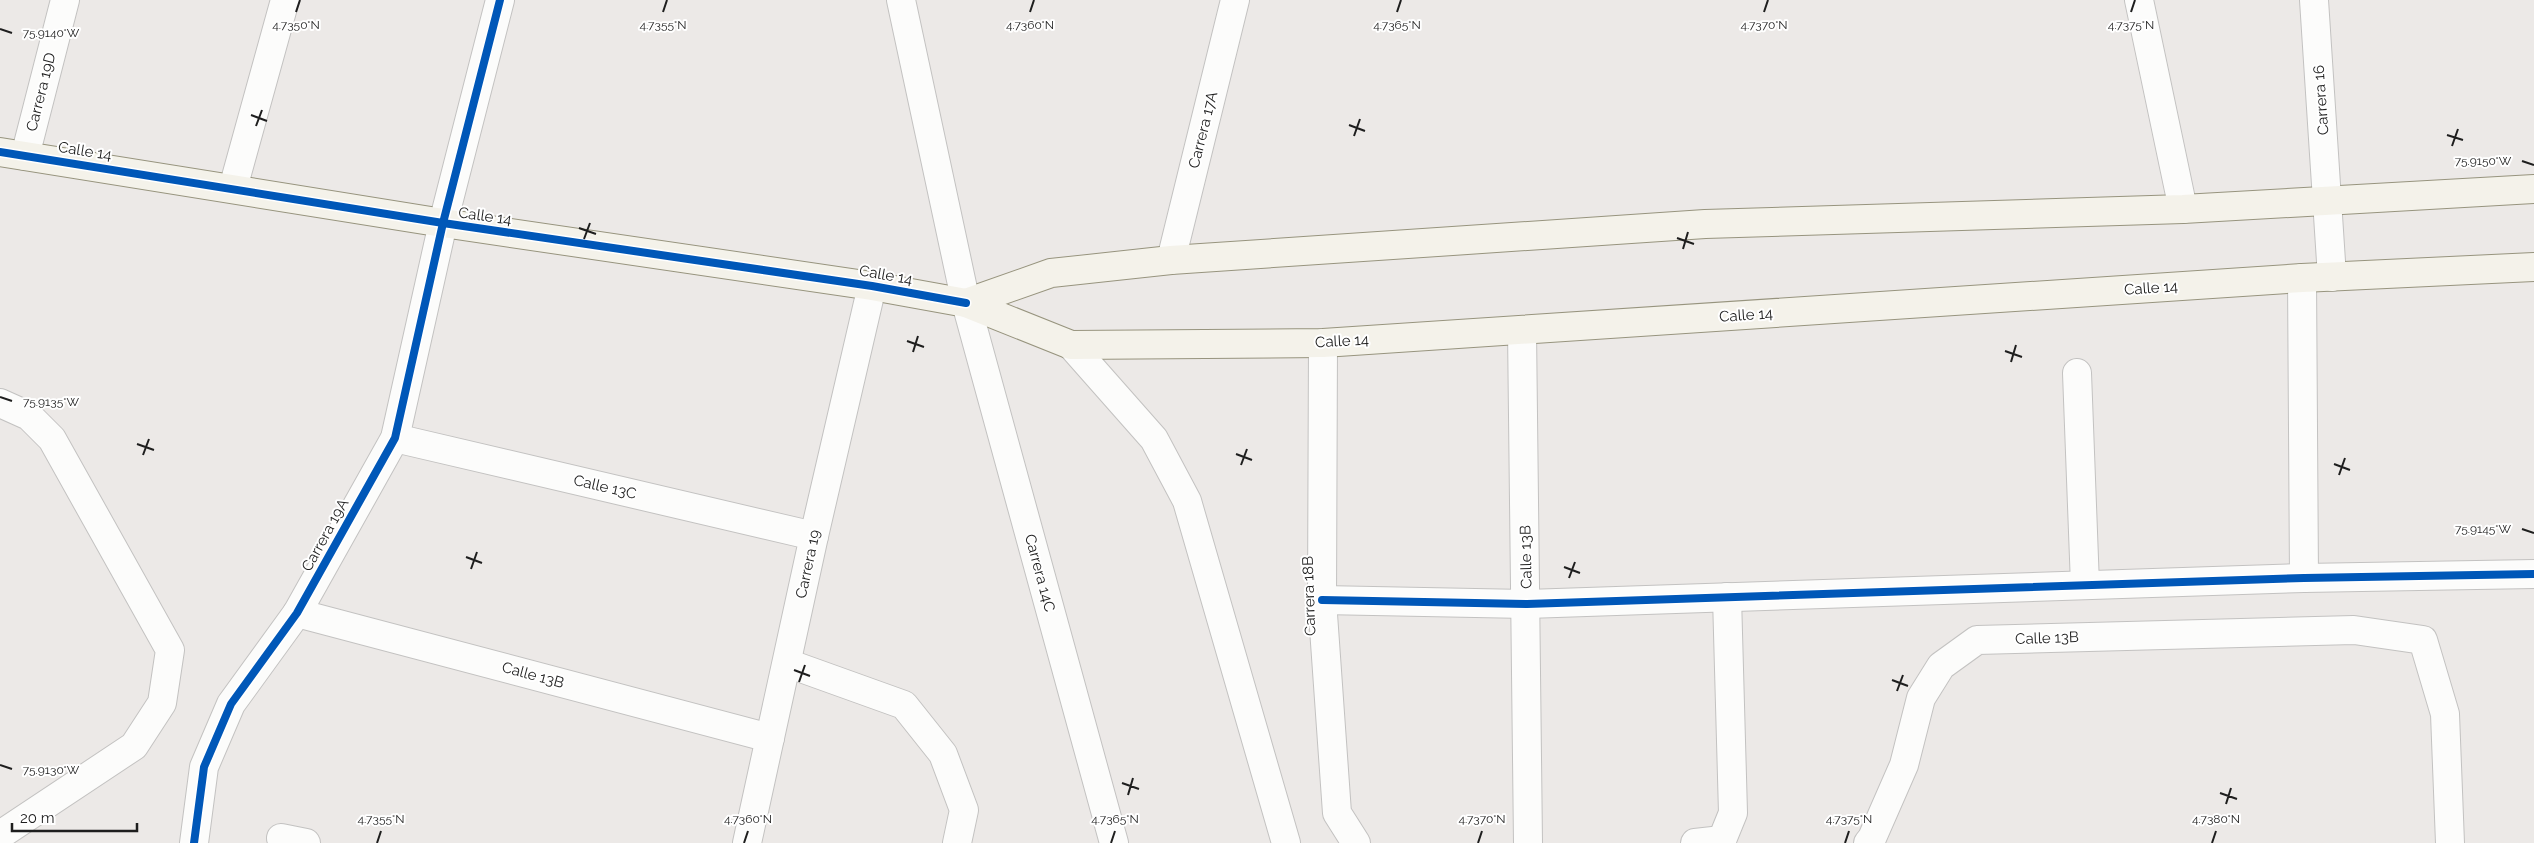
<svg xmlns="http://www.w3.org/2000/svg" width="2534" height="843" font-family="Raleway,sans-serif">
<rect width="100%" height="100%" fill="#ece9e7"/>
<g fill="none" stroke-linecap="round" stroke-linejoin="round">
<g stroke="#c3c2c1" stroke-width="30">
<g id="street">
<path d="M901 0 966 303 1114 843"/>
<path d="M2139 0 2183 209"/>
<path d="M2314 0 2332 277"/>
<path d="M25 156 65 0"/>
<path d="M233 188 285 0"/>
<path d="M1171 260 1235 0"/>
<path d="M2302 278 2304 578"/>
<path d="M1522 330 1528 843"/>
<path d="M1323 343 1322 600 1337 813 1356 843"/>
<path d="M1071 345 1154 439 1187 501 1286 843"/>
<path d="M2077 373 2085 585"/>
<path d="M0 403 29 416 52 439 170 650 162 703 134 746 0 835"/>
<path d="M395 438 814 536"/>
<path d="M1322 600 1527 604 2304 578 2534 574"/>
<path d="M297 613 770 738"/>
<path d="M787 663 904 705 943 754 964 810 957 843"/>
<path d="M281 838 306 843"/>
<path d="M194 843 204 767 231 704 297 613 395 438 443 223 500 0"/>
<path d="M747 843 814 536 872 286"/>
<path d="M1695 843 1722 840 1733 813 1727 597"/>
<path d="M1868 843 1872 838 1904 765 1921 698 1941 666 1977 640 2354 630 2423 640 2445 714 2450 843"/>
</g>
</g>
<g stroke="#97947e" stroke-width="30">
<g id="secondary">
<path d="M0 152 443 223 872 286 966 303 1071 345 1323 343 2302 278 2534 267"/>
<path d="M966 303 1051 273 1171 260 1705 224 2183 209 2534 189"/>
</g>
</g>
<use href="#street" stroke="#fcfcfb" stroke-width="28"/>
<use href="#secondary" stroke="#f4f2ea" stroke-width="28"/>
<g stroke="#fff" stroke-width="11">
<g id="cycleway">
<path d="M0 152 443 223 872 286 966 303"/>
<path d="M1322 600 1527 604 2304 578 2534 574"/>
<path d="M194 843 204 767 231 704 297 613 395 438 443 223 500 0"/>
</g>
</g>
<use href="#cycleway" stroke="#0057b8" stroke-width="8"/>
</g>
<path fill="none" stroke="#1e1e1e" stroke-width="2" d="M296 12 300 0M663 12 667 0M1030 12 1034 0M1397 12 1401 0M1764 12 1768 0M2131 12 2135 0M0 29 12 33M251 115 267 121M1349 125 1365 131M256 126 262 110M2447 135 2463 140M1354 136 1360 119M2452 146 2458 129M2522 161 2534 165M579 228 596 234M1677 238 1694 244M584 239 590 223M1683 249 1688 232M907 341 924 347M2005 351 2022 357M913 352 918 336M2011 362 2016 345M0 397 12 401M137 444 154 450M1236 454 1252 460M143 455 149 439M2334 464 2350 470M1241 465 1247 449M2339 475 2345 458M2522 529 2534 533M466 557 482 563M1564 567 1580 573M471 569 477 552M1569 578 1575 562M794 670 810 676M1892 680 1908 686M799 682 805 665M1897 691 1903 675M0 765 12 769M1122 783 1139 789M2220 793 2237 799M1128 795 1133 778M2226 804 2231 788M377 843 381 831M744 843 748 831M1111 843 1115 831M1478 843 1482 831M1845 843 1849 831M2212 843 2216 831"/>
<g text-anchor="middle" stroke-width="4" stroke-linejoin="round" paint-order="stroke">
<g font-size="15" fill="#1e1e1e" stroke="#fff">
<text transform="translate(41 92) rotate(-76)" y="5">Carrera 19D</text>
<text transform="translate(2321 100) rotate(-94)" y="5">Carrera 16</text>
<text transform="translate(1203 130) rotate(-76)" y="5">Carrera 17A</text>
<text transform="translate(85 151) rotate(9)" y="5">Calle 14</text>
<text transform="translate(485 216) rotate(8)" y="5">Calle 14</text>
<text transform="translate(886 275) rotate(10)" y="5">Calle 14</text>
<text transform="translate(2151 288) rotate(-4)" y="5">Calle 14</text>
<text transform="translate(1746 315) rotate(-4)" y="5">Calle 14</text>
<text transform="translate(1342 341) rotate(-3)" y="5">Calle 14</text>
<text transform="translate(605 487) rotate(13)" y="5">Calle 13C</text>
<text transform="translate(325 535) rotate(-61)" y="5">Carrera 19A</text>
<text transform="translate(1526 557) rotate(-91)" y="5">Calle 13B</text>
<text transform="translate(808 564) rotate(-78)" y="5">Carrera 19</text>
<text transform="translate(1040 573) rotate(75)" y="5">Carrera 14C</text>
<text transform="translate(1309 596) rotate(-92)" y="5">Carrera 18B</text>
<text transform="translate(2047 638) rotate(-2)" y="5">Calle 13B</text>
<text transform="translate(533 675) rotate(15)" y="5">Calle 13B</text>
</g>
</g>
<g font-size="12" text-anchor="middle" fill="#1e1e1e" stroke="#fff" stroke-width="4" stroke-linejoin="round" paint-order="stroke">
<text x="296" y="29">4.7350°N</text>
<text x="663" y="29">4.7355°N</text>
<text x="1030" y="29">4.7360°N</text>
<text x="1397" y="29">4.7365°N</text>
<text x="1764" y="29">4.7370°N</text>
<text x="2131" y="29">4.7375°N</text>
<text x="51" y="37">75.9140°W</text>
<text x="2483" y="165">75.9150°W</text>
<text x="51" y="406">75.9135°W</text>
<text x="2483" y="533">75.9145°W</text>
<text x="51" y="774">75.9130°W</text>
<text x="381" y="823">4.7355°N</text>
<text x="748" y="823">4.7360°N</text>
<text x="1115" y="823">4.7365°N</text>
<text x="1482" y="823">4.7370°N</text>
<text x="1849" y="823">4.7375°N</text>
<text x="2216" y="823">4.7380°N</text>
</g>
<path d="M12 823v8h125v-8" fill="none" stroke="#1e1e1e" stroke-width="2.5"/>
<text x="20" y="823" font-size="15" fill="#1e1e1e" stroke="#ffffff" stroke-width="4" paint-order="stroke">20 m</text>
</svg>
